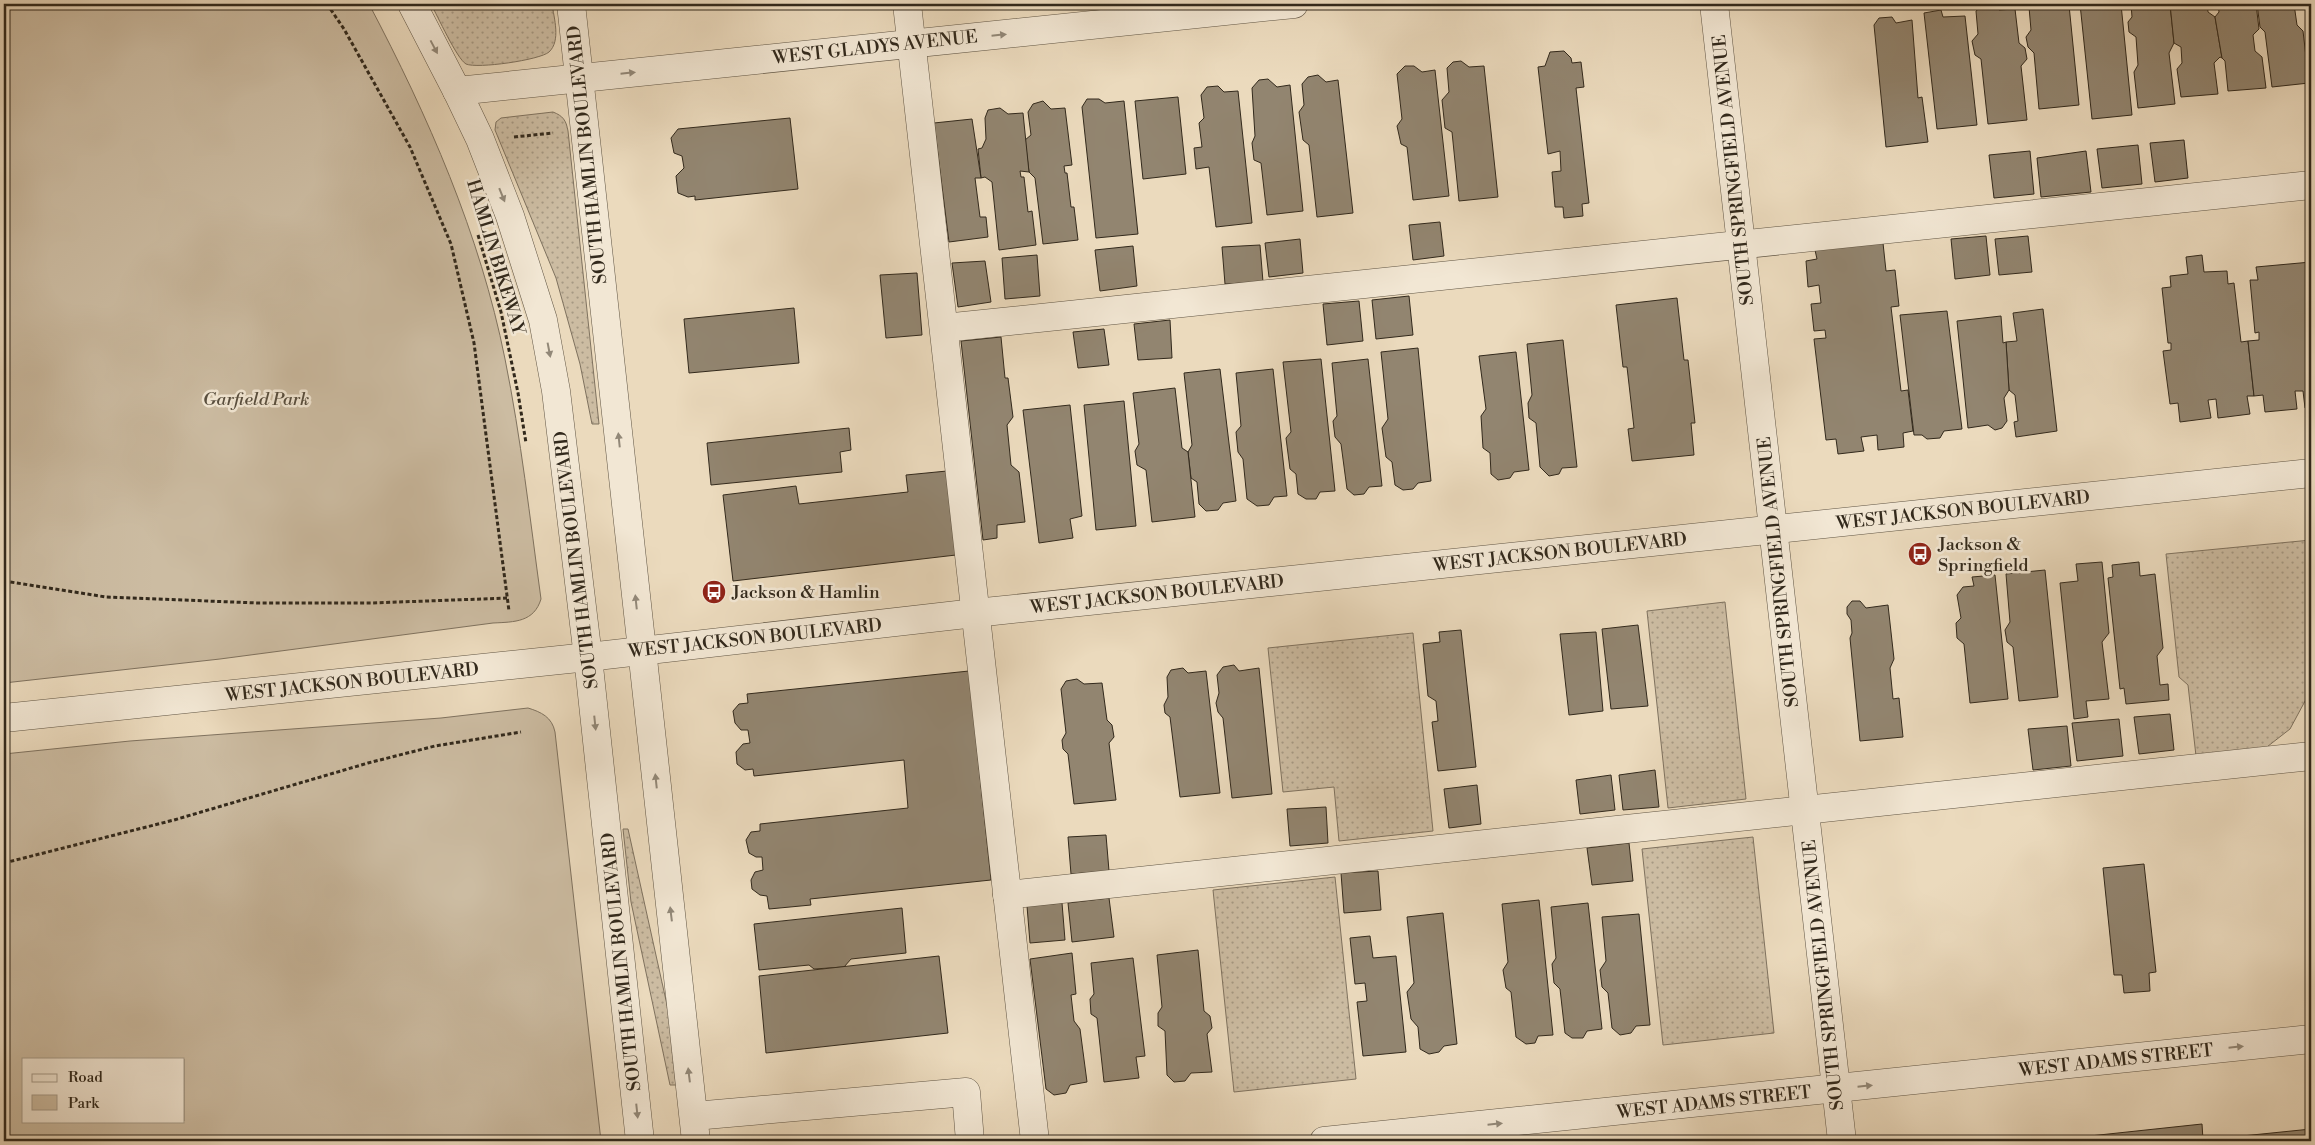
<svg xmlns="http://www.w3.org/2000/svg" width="2315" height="1145" font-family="'Libre Bodoni',serif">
<defs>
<pattern id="grass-dots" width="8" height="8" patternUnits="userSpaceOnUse" patternTransform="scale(1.25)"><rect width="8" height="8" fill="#ccbca2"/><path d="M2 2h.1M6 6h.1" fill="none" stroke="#a69983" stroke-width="1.8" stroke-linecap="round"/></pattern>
</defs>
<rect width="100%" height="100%" fill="#ebdabd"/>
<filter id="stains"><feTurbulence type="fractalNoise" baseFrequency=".004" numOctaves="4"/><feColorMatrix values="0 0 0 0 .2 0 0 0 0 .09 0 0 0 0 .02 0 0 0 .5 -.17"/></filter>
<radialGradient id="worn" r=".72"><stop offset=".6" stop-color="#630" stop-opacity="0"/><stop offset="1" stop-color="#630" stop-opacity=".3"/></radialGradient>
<g fill="url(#grass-dots)" stroke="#7f725f">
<path d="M431 4H552C554 18 561 41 549 52 540 60 477 69 466 64 457 59 437 15 431 4Z"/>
<path d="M553 112C563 116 566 120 568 131L599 424H592L580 364 556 278 495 130 496 122 501 118Z"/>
<path d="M2311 540V690L2290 729 2263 750 2196 756 2188 685 2179 677 2166 554Z"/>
<path d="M1725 602 1746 799 1668 808 1647 611Z"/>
<path d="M1413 633 1433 831 1339 841 1334 787 1283 792 1268 648Z"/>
<path d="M623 829H628L669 1014 676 1085H670L631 902Z"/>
<path d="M1753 837 1774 1033 1663 1045 1642 849Z"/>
<path d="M1335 877 1356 1079 1234 1092 1213 890Z"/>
</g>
<g fill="#ccbca2" stroke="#7f725f" fill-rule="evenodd">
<path d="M4 4H369C428 116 480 234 505 359 521 438 530 519 541 599 534 622 515 622 493 623L220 659 4 683Z"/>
<path d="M528 708C541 712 552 717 555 732L601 1141H4V754L130 741 441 718ZM24 1059H184V1121H24Z"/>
</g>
<g fill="#928570" stroke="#32291c">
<path d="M1993 4 1999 10 2015 9 2019 43 2025 48 2027 59 2021 66 2027 120 1988 124 1981 59 1975 55 1972 41 1978 34 1976 11 1982 6Z"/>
<path d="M2032 4 2069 5 2079 105 2039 109 2034 53 2028 47 2026 37 2031 30 2029 7Z"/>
<path d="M2080 4H2121L2132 115 2092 119Z"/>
<path d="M2131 4H2170L2174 43 2169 53 2175 104 2138 108 2134 72 2138 65 2136 37 2129 32 2128 22 2132 17Z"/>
<path d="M2170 4H2207L2208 12 2215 17 2222 58 2220 57 2214 63 2218 94 2181 97 2177 69 2182 63 2181 47 2174 43Z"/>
<path d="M2218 4H2256L2259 29 2253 35 2255 51 2262 57 2266 88 2228 91 2225 61 2222 58 2215 17 2219 12Z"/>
<path d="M2257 4H2294L2297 25 2303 31 2309 83 2272 87 2265 32 2260 27Z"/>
<path d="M1941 10 1943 17 1965 16 1977 125 1937 129 1924 13Z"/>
<path d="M1892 17 1896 23 1912 20 1918 98 1922 97 1928 142 1886 147 1874 25 1879 18Z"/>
<path d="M1564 51 1571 58 1572 63 1581 62 1584 87 1576 88 1589 203 1582 204 1583 216 1564 218 1563 207H1555L1552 172 1561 171 1560 151 1548 154 1538 67 1545 66 1550 52Z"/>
<path d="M1461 61 1469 67 1484 66 1498 197 1459 201 1452 132 1445 128 1442 100 1449 92 1447 68 1453 62Z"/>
<path d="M1405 66H1414L1422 72 1435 70 1449 196 1413 200 1407 147 1401 144 1397 126 1402 119 1397 74Z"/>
<path d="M1318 75 1326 82 1338 80 1353 213 1317 217 1309 145 1303 140 1299 112 1304 105 1302 84 1308 77Z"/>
<path d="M1268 79 1277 87 1290 85 1303 211 1267 215 1261 163 1254 160 1252 143 1255 136 1252 88 1259 80Z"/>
<path d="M1218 86 1224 92 1238 91 1252 223 1216 227 1209 167 1196 169 1194 148 1202 147 1199 123 1204 118 1201 95 1207 87Z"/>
<path d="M1178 97 1186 174 1143 179 1135 101Z"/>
<path d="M1087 99H1099L1105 103 1124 101 1138 234 1096 238 1082 107Z"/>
<path d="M1043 101 1051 109 1065 108 1072 165 1064 166 1065 173H1067L1071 207H1074L1078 240 1043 244 1035 178 1029 172 1025 140 1031 135 1028 112 1033 104Z"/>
<path d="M1000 108 1008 114 1023 113 1029 172 1020 171 1021 177H1024L1028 212 1032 211 1036 245 999 250 992 182 985 177 981 178 978 149 982 148 986 139 985 118 988 110Z"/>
<path d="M790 118 798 189 695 200V196L688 197 678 193 676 176 684 168 682 156 674 153 671 138 678 129Z"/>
<path d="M972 119 981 178H975L980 217H986L988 237 949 242 934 123Z"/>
<path d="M2184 140 2188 178 2155 182 2150 143Z"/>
<path d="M2138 145 2142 184 2102 188 2097 149Z"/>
<path d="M2030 151 2034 194 1994 198 1989 155Z"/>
<path d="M2086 151 2091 192 2041 197 2037 158Z"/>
<path d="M1440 222 1444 256 1413 260 1409 225Z"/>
<path d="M1986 236 1990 275 1955 279 1951 239Z"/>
<path d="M2028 236 2032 272 1999 275 1995 239Z"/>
<path d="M1300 239 1303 273 1269 277 1265 243Z"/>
<path d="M1883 243 1886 271 1895 270 1899 306 1891 307 1901 391 1908 390 1913 431 1903 433 1904 447 1878 450 1877 435 1861 437 1864 451 1838 454 1836 439 1826 440 1814 339 1826 338 1825 330 1814 331 1811 304 1821 303 1819 285 1808 287 1806 261 1817 259 1815 250Z"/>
<path d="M1260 245 1263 282 1225 284 1222 247Z"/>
<path d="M1133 246 1137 286 1100 291 1095 250Z"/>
<path d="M1037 255 1040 296 1005 299 1002 258Z"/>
<path d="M2202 255 2204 272 2227 271 2228 284 2234 283 2241 342 2248 341 2254 396H2247L2250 414 2218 418 2216 399 2208 400 2211 418 2180 422 2178 403 2170 404 2163 351 2171 350V343H2168L2162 288 2171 287 2170 276 2188 274 2186 257Z"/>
<path d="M985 261 991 302 958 307 952 263Z"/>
<path d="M2311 262V407L2305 408 2303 391H2295L2297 409 2265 412 2263 395 2254 396 2248 341 2259 340V332L2255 333 2250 280H2258L2256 267Z"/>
<path d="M917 273 922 335 886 338 880 275Z"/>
<path d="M1409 296 1413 335 1376 339 1372 300Z"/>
<path d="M1677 298 1684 360H1688L1695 423H1691L1694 455 1632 461 1628 429 1634 428 1627 367H1623L1616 305Z"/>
<path d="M1359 301 1363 341 1327 345 1323 304Z"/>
<path d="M794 308 799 363 689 373 684 319Z"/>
<path d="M2043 309 2057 431 2016 437 2014 422 2018 421 2015 395 2009 390 2006 342 2017 341 2013 313Z"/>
<path d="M1947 311 1962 429 1944 431 1940 438 1927 439 1922 435H1914L1900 315Z"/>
<path d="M2001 316 2003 343 2006 342 2009 390 2004 398 2007 421 2002 428 1995 430 1988 425 1968 428 1957 321Z"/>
<path d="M1170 320 1172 358 1138 360 1134 324Z"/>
<path d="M1104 329 1109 365 1078 368 1073 332Z"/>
<path d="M1001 337 1005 378H1008L1013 417 1007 425 1011 465 1019 472 1025 522 997 525V538L983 540 961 341Z"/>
<path d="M1563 340 1577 467 1562 468 1559 474 1549 476 1540 467 1536 423 1529 418 1528 403 1532 395 1527 344Z"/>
<path d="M1418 348 1431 481 1418 483 1413 489 1403 490 1395 485 1392 462 1386 457 1382 428 1388 419 1381 352Z"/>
<path d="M1516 352 1529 470 1514 472 1510 478 1498 480 1491 474 1490 453 1483 448 1481 416 1486 409 1479 356Z"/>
<path d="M1321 359 1335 491 1320 492 1316 499H1306L1298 494 1296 474 1290 469 1286 438 1291 432 1283 362Z"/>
<path d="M1368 359 1382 486 1369 487 1364 494 1354 495 1347 489 1341 444 1335 437 1333 421 1337 416 1332 363Z"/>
<path d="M1220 369 1236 501 1223 503 1218 510 1206 511 1199 504 1197 482 1191 478 1188 452 1192 445 1184 373Z"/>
<path d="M1273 369 1287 496 1274 497 1269 505 1257 506 1247 499 1243 459 1238 452 1236 432 1241 426 1236 373Z"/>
<path d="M1175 388 1182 448 1188 452 1195 517 1152 522 1146 470 1137 465 1135 451 1139 444 1133 393Z"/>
<path d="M1124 401 1136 526 1096 530 1084 405Z"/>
<path d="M1070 405 1082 516 1070 519 1073 538 1039 543 1023 410Z"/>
<path d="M849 428 851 450 840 452 842 472 711 485 707 443Z"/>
<path d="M947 471 956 555 733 581 723 495 796 486 799 504 908 492 906 475Z"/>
<path d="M2102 562 2109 633 2102 642 2109 699 2086 701 2088 717 2074 719 2060 583 2078 581 2076 564Z"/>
<path d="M2139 562 2140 576 2155 574 2163 648 2157 656 2160 685 2168 684 2169 700 2126 704 2124 688 2120 689 2108 578 2113 577 2112 565Z"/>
<path d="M2045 570 2058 697 2019 701 2013 647 2007 642 2005 630 2010 622 2006 574Z"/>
<path d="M1995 575 2008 699 1970 703 1964 644 1957 638 1956 623 1961 618 1957 595 1963 587 1974 586 1972 577Z"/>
<path d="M1852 601H1860L1866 608 1888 605 1894 659 1890 668 1893 699 1899 698 1903 737 1860 741 1850 638 1852 633 1851 620 1847 614V607Z"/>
<path d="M1638 625 1648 706 1611 709 1602 629Z"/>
<path d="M1461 630 1476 767 1438 771 1432 722 1438 721 1436 701 1428 696 1423 644 1440 642 1439 632Z"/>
<path d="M1596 632 1603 711 1569 715 1560 634Z"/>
<path d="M1234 665 1239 671 1259 668 1272 794 1232 798 1223 718 1218 712 1216 703 1219 693 1217 675 1223 667Z"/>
<path d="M1183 668 1188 673 1206 671 1220 793 1180 797 1170 717 1165 713 1164 705 1168 697 1167 677 1171 670Z"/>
<path d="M969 671 991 880 810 899 811 905 769 909 767 896 760 895 752 889 751 880 755 872 763 870 762 857H756L749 853 746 840 751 832 760 831V824L908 808 904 760 754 776 753 769 745 770 737 764 736 752 743 744 750 743 748 730H741L735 723 733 711 739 704 748 703 747 694Z"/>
<path d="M1077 679 1084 684 1102 683 1107 720 1112 725 1114 737 1109 743 1116 800 1074 804 1068 754 1063 749 1062 740 1066 733 1061 689 1066 681Z"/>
<path d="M2170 714 2174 750 2139 754 2134 717Z"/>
<path d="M2119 719 2123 756 2077 761 2072 723Z"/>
<path d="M2067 726 2071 766 2033 770 2028 729Z"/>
<path d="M1655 770 1659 807 1623 810 1619 775Z"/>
<path d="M1611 775 1615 810 1580 814 1576 780Z"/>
<path d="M1477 785 1481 824 1449 828 1444 789Z"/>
<path d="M1326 807 1328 843 1290 846 1287 809Z"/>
<path d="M1106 835 1109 871 1071 874 1068 837Z"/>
<path d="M1629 843 1633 881 1592 885 1587 848Z"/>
<path d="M2144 864 2156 972 2149 973 2150 991 2124 993 2122 975H2114L2103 868Z"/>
<path d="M1378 871 1381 910 1344 913 1341 873Z"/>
<path d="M1109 898 1114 937 1072 942 1068 903Z"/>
<path d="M1539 900 1553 1035 1538 1036 1535 1043 1526 1044 1516 1037 1511 992 1506 988 1503 970 1508 962 1502 904Z"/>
<path d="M1062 903 1065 940 1030 943 1027 906Z"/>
<path d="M1588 903 1602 1029 1587 1031 1583 1038H1572L1565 1033 1560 989 1554 983 1552 964 1556 958 1551 907Z"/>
<path d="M902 908 906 953 851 959 844 967 814 969 809 965 759 970 754 924Z"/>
<path d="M1443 913 1457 1044 1444 1046 1439 1052 1429 1054 1420 1049 1418 1027 1411 1019 1407 992 1414 983 1407 917Z"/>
<path d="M1639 914 1650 1025 1636 1026 1631 1033 1620 1035 1612 1028 1608 993 1602 987 1600 970 1606 961 1602 917Z"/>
<path d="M1370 936 1373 958 1396 956 1406 1052 1363 1056 1357 1002 1367 1001 1365 983 1355 984 1350 938Z"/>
<path d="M1198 950 1204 1011 1210 1016 1212 1028 1207 1034 1212 1072 1191 1073 1185 1081 1174 1082 1167 1075 1165 1031 1158 1026V1013L1162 1007 1157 955Z"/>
<path d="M1072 953 1076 994 1071 995 1074 1021 1080 1029 1087 1082 1070 1085 1066 1093 1054 1095 1046 1089 1030 959Z"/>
<path d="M939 956 948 1033 766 1053 759 976Z"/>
<path d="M1133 958 1145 1056 1136 1057 1139 1078 1104 1082 1097 1018 1091 1014 1090 999 1094 994 1091 963Z"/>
<path d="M2202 1124 2203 1140 2311 1129V1141H2043Z"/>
</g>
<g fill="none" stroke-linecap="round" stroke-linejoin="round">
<g stroke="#605544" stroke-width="29">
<g id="minor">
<path d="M412 4 457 91 480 139 510 216 543 320 556 391 588 657 640 1141"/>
<path d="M571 4 696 1141"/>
<path d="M907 4 1035 1141"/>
<path d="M1714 4 1842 1141"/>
<path d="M457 91 1294 4"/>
<path d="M944 328 2311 185"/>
<path d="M4 718 588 657 975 613 2311 473"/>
<path d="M1007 895 2311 756"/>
<path d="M694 1116 966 1092 970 1141"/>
<path d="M1324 1141 2311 1039"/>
</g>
</g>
<g stroke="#32291c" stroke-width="3" stroke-dasharray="4 2.5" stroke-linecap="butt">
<path d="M327 4 344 29 410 147 451 244 474 343 509 611"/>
<path d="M514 137 553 133"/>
<path d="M478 235 501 312 518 393 526 443"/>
<path d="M4 581 106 597 258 603H372L508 598"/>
<path d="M4 863 174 820 368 763 435 746 521 732"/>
</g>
<use href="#minor" stroke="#f2e7d4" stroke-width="28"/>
</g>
<defs><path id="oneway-solid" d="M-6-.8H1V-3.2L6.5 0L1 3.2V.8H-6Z" transform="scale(1.25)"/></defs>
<g fill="#928878">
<use href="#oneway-solid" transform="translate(999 35) rotate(-6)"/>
<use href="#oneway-solid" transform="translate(434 47) rotate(62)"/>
<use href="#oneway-solid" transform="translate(628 73) rotate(-6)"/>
<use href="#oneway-solid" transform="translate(502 195) rotate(68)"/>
<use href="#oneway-solid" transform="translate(549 350) rotate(79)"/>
<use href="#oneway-solid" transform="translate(619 440) rotate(-96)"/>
<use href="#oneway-solid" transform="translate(636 602) rotate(-96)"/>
<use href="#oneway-solid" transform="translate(595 723) rotate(84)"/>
<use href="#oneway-solid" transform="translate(656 781) rotate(-96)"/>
<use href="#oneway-solid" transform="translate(671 914) rotate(-97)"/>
<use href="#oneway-solid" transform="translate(2236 1047) rotate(-6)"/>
<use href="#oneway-solid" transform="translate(689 1075) rotate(-97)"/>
<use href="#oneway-solid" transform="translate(1865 1086) rotate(-6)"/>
<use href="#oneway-solid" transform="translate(637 1111) rotate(84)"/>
<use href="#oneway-solid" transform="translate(1495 1124) rotate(-6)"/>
</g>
<defs>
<g id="bus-disc" transform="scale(1.25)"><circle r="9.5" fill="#8f2418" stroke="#f2e7d4"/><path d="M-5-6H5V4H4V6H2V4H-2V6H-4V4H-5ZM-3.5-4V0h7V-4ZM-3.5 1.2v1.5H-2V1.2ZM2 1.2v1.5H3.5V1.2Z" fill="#fff"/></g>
</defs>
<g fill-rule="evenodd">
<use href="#bus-disc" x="1920" y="554"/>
<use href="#bus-disc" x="714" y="592"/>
</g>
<g text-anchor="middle" stroke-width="5" stroke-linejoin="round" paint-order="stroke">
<g font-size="18" fill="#32291c" stroke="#f2e7d4">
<text transform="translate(875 47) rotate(-6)" y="6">WEST GLADYS AVENUE</text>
<text transform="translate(587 155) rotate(-96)" y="6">SOUTH HAMLIN BOULEVARD</text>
<text transform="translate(1733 170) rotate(-96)" y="6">SOUTH SPRINGFIELD AVENUE</text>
<text transform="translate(496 257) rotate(73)" y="6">HAMLIN BIKEWAY</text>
<text transform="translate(1963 510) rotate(-6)" y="6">WEST JACKSON BOULEVARD</text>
<text transform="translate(1560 552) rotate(-6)" y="6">WEST JACKSON BOULEVARD</text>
<text transform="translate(576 560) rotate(-97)" y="6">SOUTH HAMLIN BOULEVARD</text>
<text transform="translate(1778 572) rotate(-96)" y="6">SOUTH SPRINGFIELD AVENUE</text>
<text transform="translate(1157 594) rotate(-6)" y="6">WEST JACKSON BOULEVARD</text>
<text transform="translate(755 638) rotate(-6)" y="6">WEST JACKSON BOULEVARD</text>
<text transform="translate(352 682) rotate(-6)" y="6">WEST JACKSON BOULEVARD</text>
<text transform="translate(621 962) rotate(-96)" y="6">SOUTH HAMLIN BOULEVARD</text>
<text transform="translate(1823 975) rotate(-96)" y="6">SOUTH SPRINGFIELD AVENUE</text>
<text transform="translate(2116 1060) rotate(-6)" y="6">WEST ADAMS STREET</text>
<text transform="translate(1714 1102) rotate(-6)" y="6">WEST ADAMS STREET</text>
</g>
<g font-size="18" font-style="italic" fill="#584e3e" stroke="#f2e7d4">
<text x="256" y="405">Garfield Park</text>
</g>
<g font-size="18" fill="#32291c" stroke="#f2e7d4" text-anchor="start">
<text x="1938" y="550">Jackson &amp;<tspan x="1938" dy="21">Springfield</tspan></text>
<text x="732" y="598">Jackson &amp; Hamlin</text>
</g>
</g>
<rect width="2315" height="1145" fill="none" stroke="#ebdabd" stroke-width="20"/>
<rect x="5" y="5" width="2305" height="1135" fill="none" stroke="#32291c" stroke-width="2.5"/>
<rect x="10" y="10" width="2295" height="1125" fill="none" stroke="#32291c"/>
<rect x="22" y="1058" width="162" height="65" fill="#f2e7d4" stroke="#a59b8a"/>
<rect x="32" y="1074" width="25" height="8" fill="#f2e7d4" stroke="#a59b8a"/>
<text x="68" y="1082" font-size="15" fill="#32291c">Road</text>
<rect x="32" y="1095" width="25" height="15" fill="#ccbca2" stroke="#a59b8a"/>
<text x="68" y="1108" font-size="15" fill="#32291c">Park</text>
<rect width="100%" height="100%" filter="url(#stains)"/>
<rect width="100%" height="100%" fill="url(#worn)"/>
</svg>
